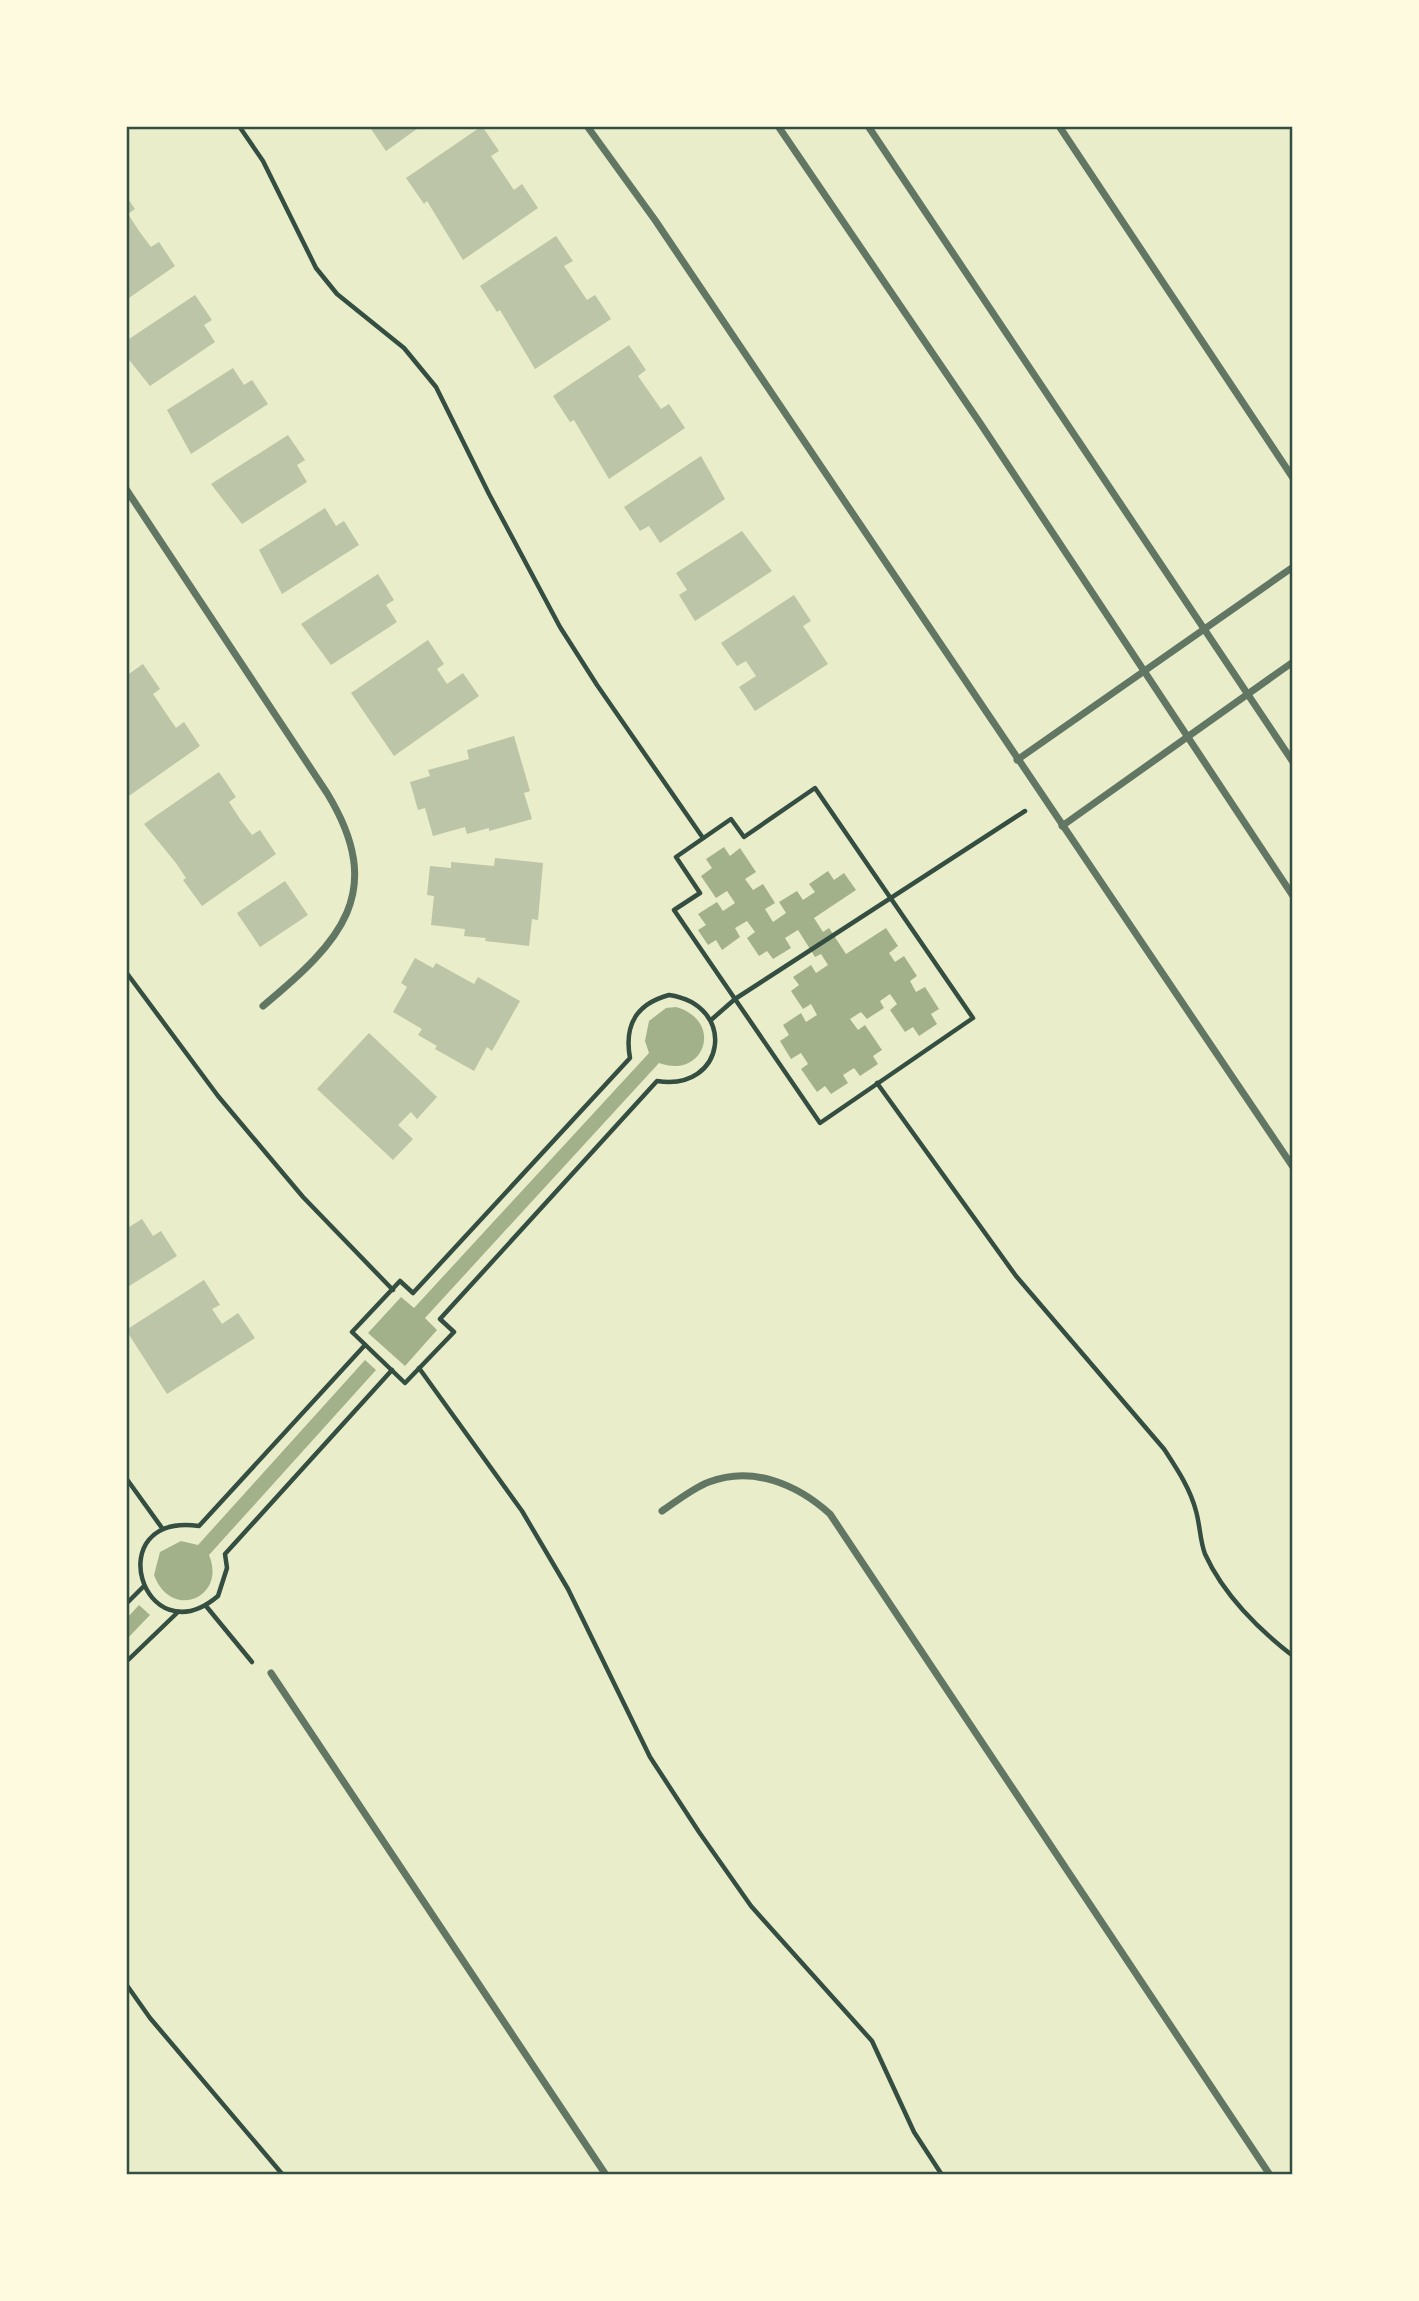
<svg xmlns="http://www.w3.org/2000/svg" width="1419" height="2301" font-family="Ubuntu,sans-serif">
<rect width="100%" height="100%" fill="#e9edc9"/>
<g fill="#a3b18a">
<path d="M724 847 730 856 740 848 756 872 745 879 753 890 763 884 775 903 765 909 773 922 786 913 779 902 797 891 803 900 815 892 809 884 828 871 834 880 844 873 856 890 814 918 823 932 829 928 846 954 886 928 898 946 889 953 895 962 904 956 917 976 910 981 916 992 925 987 939 1009 931 1014 937 1024 919 1036 913 1027 905 1032 890 1010 897 1004 890 994 880 1001 884 1008 867 1019 861 1012 850 1019 858 1030 865 1025 882 1050 873 1056 878 1064 860 1076 854 1068 843 1075 848 1083 831 1094 825 1086 817 1092 801 1069 808 1064 801 1053 791 1059 780 1041 789 1035 783 1025 801 1013 806 1022 817 1015 811 1004 803 1009 791 991 799 985 793 977 811 965 816 973 828 965 821 954 815 957 798 930 785 938 791 948 773 959 767 951 759 956 747 938 755 932 747 921 735 928 740 937 722 950 716 940 708 945 698 930 706 925 698 914 717 902 723 911 735 903 727 891 716 898 701 876 712 868 706 859Z"/>
<path d="M676 1007C725 1021 704 1080 659 1063L425 1318 437 1330 405 1366 368 1333 401 1297 414 1308 649 1053 645 1041 649 1021 666 1008Z"/>
<path d="M365 1360 376 1370 209 1555C227 1598 171 1621 154 1575L160 1552 181 1541 198 1545Z"/>
<path d="M139 1605 150 1615 126 1640V1619Z"/>
</g>
<g fill="#bcc5a7">
<path d="M369 126H421L386 151Z"/>
<path d="M482 126 499 151 491 156 514 190 522 184 538 208 463 260 427 201 424 204 406 178Z"/>
<path d="M126 196 135 209 128 214 139 231 151 247 159 242 175 266 126 300Z"/>
<path d="M556 236 573 261 564 266 587 300 595 295 611 319 535 369 500 310 497 312 480 286Z"/>
<path d="M195 295 212 320 204 325 215 342 150 386 126 356V341Z"/>
<path d="M629 345 646 370 638 376 661 409 669 404 685 428 609 479 574 420 570 422 553 396Z"/>
<path d="M233 368 244 385 252 380 268 404 191 454 167 410Z"/>
<path d="M288 435 305 460 297 465 307 482 242 524 211 484Z"/>
<path d="M701 456 725 499 660 543 649 526 640 531 624 507Z"/>
<path d="M325 508 336 526 344 521 359 545 282 594 259 550Z"/>
<path d="M742 531 772 571 695 621 679 595 687 590 676 573Z"/>
<path d="M378 574 394 600 386 605 397 622 331 665 301 624Z"/>
<path d="M794 595 811 621 803 626 828 664 755 711 739 687 756 676 746 661 737 666 721 643Z"/>
<path d="M428 640 444 664 437 669 447 684 463 673 479 696 394 756 351 693Z"/>
<path d="M143 664 160 689 153 694 176 728 184 722 200 746 126 798V676Z"/>
<path d="M514 736 530 791 524 793 532 819 489 831V828L467 834 465 827 433 836 425 808 418 810 410 782 430 776 428 770 469 759 467 750Z"/>
<path d="M219 772 236 797 229 802 240 819 252 835 260 830 276 854 202 906 183 880 186 878 176 863 144 824Z"/>
<path d="M495 858 543 863 538 920 532 919 529 946 485 941 486 938 464 936 465 929 431 925 434 896 427 895 430 866 451 868V862L494 866Z"/>
<path d="M285 881 308 915 260 947 237 913Z"/>
<path d="M415 958 433 968 436 963 474 984 478 977 520 1001 492 1051 487 1047 474 1071 435 1049 437 1046 418 1035 422 1029 393 1012 407 987 401 983Z"/>
<path d="M369 1033 437 1097 417 1119 411 1112 398 1125 413 1139 393 1160 317 1089Z"/>
<path d="M142 1219 153 1236 161 1231 177 1256 126 1288V1229Z"/>
<path d="M204 1280 220 1305 212 1309 222 1324 238 1313 255 1338 167 1394 126 1330Z"/>
</g>
<g fill="none" stroke-linecap="round" stroke-linejoin="round">
<g stroke="#344e41" stroke-width="4.5">
<path d="M239 126 263 161 316 268 337 294 404 348 436 387 489 494 560 627 597 685 703 838"/>
<path d="M815 788 973 1018 820 1123 674 910 700 893 676 857 731 819 744 837Z"/>
<path d="M126 972 218 1096 303 1197 393 1290"/>
<path d="M669 995C738 1005 726 1092 657 1081L440 1319 454 1332 405 1383 352 1332 400 1281 413 1293 630 1058C624 1025 636 1004 669 995Z"/>
<path d="M711 1020 735 999 1025 811"/>
<path d="M877 1083 1016 1276 1164 1449C1177 1469 1190 1488 1196 1511 1200 1525 1200 1541 1205 1554 1223 1594 1259 1630 1293 1656"/>
<path d="M365 1345 199 1526C98 1512 143 1659 218 1596L227 1568 225 1554 392 1370"/>
<path d="M419 1368 522 1511 568 1589 650 1757 699 1832 751 1906 872 2041 914 2132 942 2175"/>
<path d="M126 1478 162 1528"/>
<path d="M126 1604 143 1587"/>
<path d="M206 1606 252 1662"/>
<path d="M126 1662 178 1612"/>
<path d="M126 1984 150 2018 283 2175"/>
</g>
<g stroke="#617663" stroke-width="7">
<path d="M587 126 655 220 1293 1167"/>
<path d="M778 126 980 423 1293 896"/>
<path d="M868 126 1293 762"/>
<path d="M1059 126 1293 478"/>
<path d="M126 489 327 793C388 893 340 942 263 1006"/>
<path d="M1017 760 1293 567"/>
<path d="M1062 826 1293 662"/>
<path d="M662 1511C677 1501 693 1488 709 1482 753 1465 798 1485 830 1514L1270 2175"/>
<path d="M271 1673 606 2175"/>
</g>
</g>
<rect width="1419" height="2301" fill="none" stroke="#fefae0" stroke-width="256"/>
<rect x="128" y="128" width="1163" height="2045" fill="none" stroke="#344e41" stroke-width="2.5"/>
</svg>
